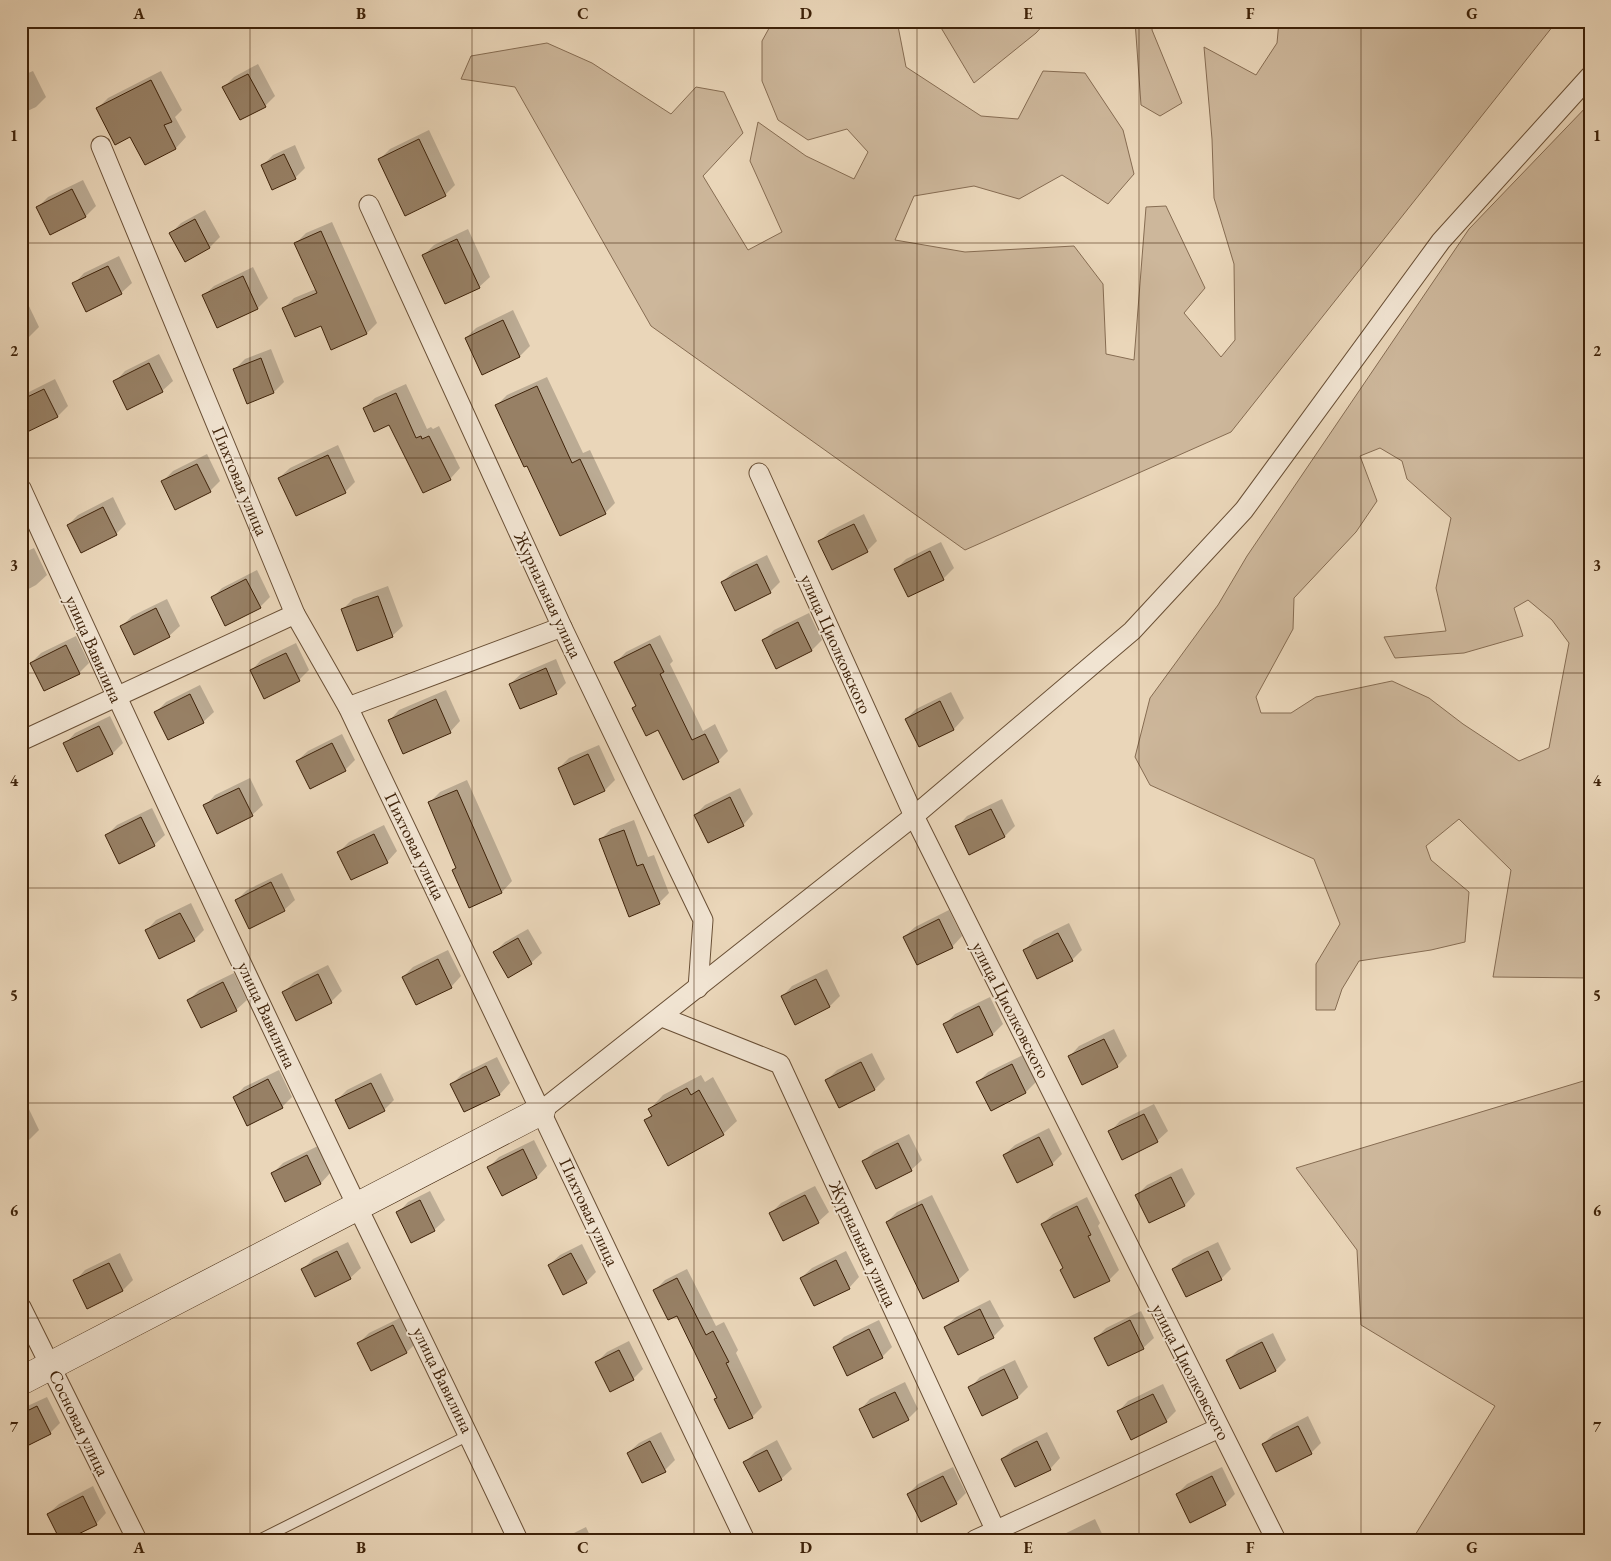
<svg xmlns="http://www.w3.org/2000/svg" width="1611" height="1561" font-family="'EB Garamond',serif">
<rect width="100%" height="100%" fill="#ead6b9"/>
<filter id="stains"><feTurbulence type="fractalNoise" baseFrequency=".004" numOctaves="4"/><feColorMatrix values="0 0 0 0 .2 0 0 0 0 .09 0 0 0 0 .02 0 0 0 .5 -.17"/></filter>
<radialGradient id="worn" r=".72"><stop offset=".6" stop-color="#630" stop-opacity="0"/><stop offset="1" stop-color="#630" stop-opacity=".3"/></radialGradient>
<g fill="#cdb79b" stroke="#866c52" fill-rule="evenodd">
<path d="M773 21H897L906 67 981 116 1018 119 1043 71 1085 73 1123 130 1134 174 1108 204 1062 175 1019 199 974 186 914 196 895 240 965 252 1074 246 1103 284 1106 354 1134 360 1146 207 1166 206 1205 288 1184 313 1221 357 1235 340 1234 264 1214 198 1212 139 1204 47 1256 75 1277 43 1279 21H1557L1231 432 965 550 651 326 515 87 461 79 471 56 547 43 592 63 671 114 696 87 724 92 743 133 703 176 748 250 782 232 750 161 758 122 806 156 854 179 868 152 847 129 808 140 778 120 762 81V41Z"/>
<path d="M937 21H1047L1036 33 974 83Z"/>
<path d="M1135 21H1153L1152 30 1182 103 1160 116 1141 105Z"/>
<path d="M1207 21H1231L1229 26H1209Z"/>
<path d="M1590 103V978L1493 977 1511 870 1459 819 1426 846 1431 860 1469 892 1465 942 1431 950 1359 961 1342 989 1335 1010H1316V964L1340 924 1314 859 1150 785 1135 757 1150 698 1218 605 1247 556 1469 229ZM1380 448 1402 461 1407 479 1451 518 1436 588 1446 631 1384 637 1395 658 1464 653 1523 636 1514 608 1528 600 1552 620 1569 643 1549 748 1519 761 1463 724 1429 698 1392 681 1316 697 1291 713H1261L1256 697 1293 629 1294 598 1356 532 1377 501 1360 456Z"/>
<path d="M1590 1079V1540H1412L1495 1406 1361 1325 1357 1250 1296 1168Z"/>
</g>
<g fill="#0003">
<path d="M258 64 275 96 265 106 224 87 234 77Z"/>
<path d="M33 71 46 97 36 107 21 114V76Z"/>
<path d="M161 71 182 110 175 117 186 137 176 148 145 163 131 135 98 108 108 98Z"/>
<path d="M429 130 455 185 445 195 380 159 390 149Z"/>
<path d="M295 145 305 168 295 178 263 165 273 155Z"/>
<path d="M83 180 96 206 86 216 38 207 48 197Z"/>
<path d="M205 210 220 237 210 247 186 260 171 233 181 223Z"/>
<path d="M332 222 377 323 367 333 321 325 284 308 294 298 316 289 296 243 306 233Z"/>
<path d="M468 229 490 277 479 287 424 255 434 245Z"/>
<path d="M119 256 132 283 121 293 74 284 84 273Z"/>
<path d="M253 267 268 298 258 308 218 327 203 296 214 286Z"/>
<path d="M26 300 39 327 29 337 21 341V303Z"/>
<path d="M513 310 530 346 520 356 483 373 466 338 476 328Z"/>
<path d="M271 349 284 382 274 392 235 369 245 359Z"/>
<path d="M159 354 173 381 162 391 115 382 125 371Z"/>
<path d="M547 377 583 453 590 450 615 503 605 513 527 464 496 406 507 395Z"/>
<path d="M55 379 68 406 58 416 23 433 21 430V396Z"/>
<path d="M406 384 427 429 431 427 433 429 439 426 460 468 450 479 390 424 364 408 375 398Z"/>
<path d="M338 445 355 482 345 492 279 478 290 468Z"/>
<path d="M207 454 220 481 210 491 162 482 173 471Z"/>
<path d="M113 497 126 524 116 534 68 525 78 515Z"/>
<path d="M864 514 877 541 867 551 819 542 830 531Z"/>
<path d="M941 542 954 568 943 579 909 596 896 569 906 559Z"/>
<path d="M34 548 47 575 36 585 21 593V554Z"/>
<path d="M767 555 780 582 770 592 722 582 733 572Z"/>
<path d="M257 570 270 597 260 607 212 598 222 588Z"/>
<path d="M388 586 403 626 392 636 343 609 353 599Z"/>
<path d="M167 599 180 626 169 636 135 653 122 626 132 616Z"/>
<path d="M809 613 822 640 812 650 777 667 764 640 774 630Z"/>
<path d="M660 635 673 661 670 664 703 731 715 724 728 751 718 761 659 729 633 708 637 705 616 662 626 652Z"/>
<path d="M76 636 89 663 79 673 31 663 41 653Z"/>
<path d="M296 643 309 670 299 680 251 671 261 660Z"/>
<path d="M556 659 566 683 556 693 510 684 521 674Z"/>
<path d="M200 685 214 712 203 722 156 712 166 702Z"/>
<path d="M446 690 460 721 450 732 389 721 399 710Z"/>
<path d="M951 692 964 718 954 729 919 746 906 719 916 709Z"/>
<path d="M110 716 123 743 113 753 65 744 75 733Z"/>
<path d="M342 734 355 760 345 770 297 761 308 751Z"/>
<path d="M599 745 615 780 605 790 575 804 559 768 569 758Z"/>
<path d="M250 778 263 805 252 815 205 806 215 795Z"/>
<path d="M467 780 512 881 502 892 470 907 453 871 457 867 430 802 440 792Z"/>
<path d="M740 788 753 814 743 825 695 815 705 805Z"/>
<path d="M1002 799 1015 826 1005 836 970 853 957 827 967 816Z"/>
<path d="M152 808 165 835 154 845 107 835 117 825Z"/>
<path d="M634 820 648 857 654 855 669 893 659 903 601 839 611 829Z"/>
<path d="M384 825 397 851 387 862 339 852 349 842Z"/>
<path d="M282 873 295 900 284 910 237 900 247 890Z"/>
<path d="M191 903 204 930 194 940 146 931 156 920Z"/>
<path d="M949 910 962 936 952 947 904 937 915 927Z"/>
<path d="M1069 923 1082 950 1072 960 1024 951 1034 940Z"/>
<path d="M528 929 542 953 531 963 508 976 495 952 505 942Z"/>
<path d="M448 950 461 976 451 987 403 977 413 967Z"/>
<path d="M328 965 342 991 331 1002 284 992 294 982Z"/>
<path d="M827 969 840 996 830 1006 795 1023 782 997 792 986Z"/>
<path d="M234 973 247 1000 236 1010 189 1000 199 990Z"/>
<path d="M990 997 1003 1024 993 1034 958 1051 945 1024 955 1014Z"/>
<path d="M1114 1029 1127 1056 1117 1066 1069 1057 1079 1046Z"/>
<path d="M872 1053 885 1079 875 1089 827 1080 837 1070Z"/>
<path d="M1023 1055 1036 1082 1026 1092 991 1109 978 1082 988 1072Z"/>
<path d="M497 1057 510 1083 500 1094 465 1111 452 1084 462 1074Z"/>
<path d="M279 1070 292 1097 282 1107 234 1098 244 1087Z"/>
<path d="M381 1073 394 1100 384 1110 336 1101 347 1090Z"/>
<path d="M701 1075 705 1082 713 1077 737 1121 723 1134 645 1121 652 1114 650 1109 663 1095Z"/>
<path d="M26 1103 39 1130 29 1140 21 1144V1106Z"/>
<path d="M1154 1104 1168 1131 1157 1141 1110 1132 1120 1121Z"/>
<path d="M1049 1128 1062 1154 1052 1164 1004 1155 1015 1145Z"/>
<path d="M909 1134 922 1160 911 1170 864 1161 874 1151Z"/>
<path d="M534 1140 547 1166 537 1177 502 1194 489 1167 499 1157Z"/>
<path d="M318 1146 331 1172 321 1183 286 1200 273 1173 283 1163Z"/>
<path d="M1182 1168 1195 1194 1185 1205 1150 1222 1137 1195 1147 1185Z"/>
<path d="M815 1186 829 1212 818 1222 771 1213 781 1203Z"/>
<path d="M430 1191 445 1220 434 1230 398 1213 408 1202Z"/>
<path d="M932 1195 969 1270 958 1280 887 1222 897 1212Z"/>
<path d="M1087 1197 1100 1223 1098 1226 1119 1270 1109 1280 1064 1268 1042 1224 1053 1214Z"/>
<path d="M348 1242 361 1268 350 1278 303 1269 313 1259Z"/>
<path d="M1218 1242 1231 1269 1221 1279 1173 1269 1183 1259Z"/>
<path d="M582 1244 596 1272 586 1282 549 1265 560 1255Z"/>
<path d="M846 1251 859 1277 849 1288 801 1278 812 1268Z"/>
<path d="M120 1253 133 1280 123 1290 88 1307 75 1281 85 1270Z"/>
<path d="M687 1269 716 1326 724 1322 738 1350 736 1353 762 1407 752 1417 716 1399 718 1397 677 1314 655 1290 665 1280Z"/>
<path d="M990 1300 1004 1326 993 1337 945 1327 956 1317Z"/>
<path d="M1141 1311 1154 1338 1143 1348 1096 1338 1106 1328Z"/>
<path d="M404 1316 417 1342 407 1352 359 1343 369 1333Z"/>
<path d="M879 1320 892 1347 882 1357 834 1347 844 1337Z"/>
<path d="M1273 1333 1286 1360 1276 1370 1241 1387 1228 1360 1238 1350Z"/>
<path d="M629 1341 643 1369 633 1379 597 1362 607 1352Z"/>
<path d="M1015 1360 1028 1387 1018 1397 983 1414 970 1388 980 1377Z"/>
<path d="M905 1382 918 1409 908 1419 860 1410 870 1399Z"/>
<path d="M1163 1384 1176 1411 1166 1421 1118 1412 1128 1401Z"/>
<path d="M47 1397 60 1423 50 1433 21 1447V1409Z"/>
<path d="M1308 1416 1321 1443 1311 1453 1263 1444 1273 1434Z"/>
<path d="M661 1432 675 1460 665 1470 628 1453 639 1443Z"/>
<path d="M1047 1432 1060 1458 1050 1469 1002 1459 1013 1449Z"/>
<path d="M777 1440 792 1469 781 1479 745 1462 755 1452Z"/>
<path d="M953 1467 966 1493 956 1503 908 1494 918 1484Z"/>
<path d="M1222 1467 1235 1494 1225 1504 1177 1494 1187 1484Z"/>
<path d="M93 1486 106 1513 96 1524 48 1514 59 1504Z"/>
<path d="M1095 1519 1105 1540H1057L1060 1536Z"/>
<path d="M586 1527 592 1540H562L564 1538Z"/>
<path d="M820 1533 823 1540H807Z"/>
</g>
<g fill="#978065" stroke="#3e2209">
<path d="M248 74 266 107 240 120 222 87Z"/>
<path d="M151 80 172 122 164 125 176 149 145 165 130 137 115 145 96 108Z"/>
<path d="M419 139 446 196 405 216 378 159Z"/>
<path d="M284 154 296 179 272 190 261 165Z"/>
<path d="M72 189 86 217 50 235 36 207Z"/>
<path d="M195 219 210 248 185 262 169 233Z"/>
<path d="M321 231 367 334 331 350 321 326 295 337 282 308 317 293 294 243Z"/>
<path d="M457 239 480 288 445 304 422 255Z"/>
<path d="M108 266 122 294 86 312 72 283Z"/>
<path d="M243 276 258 309 217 328 202 295Z"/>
<path d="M503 320 520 357 482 375 465 338Z"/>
<path d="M261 358 274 393 247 404 233 369Z"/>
<path d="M149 363 163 392 127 410 113 381Z"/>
<path d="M537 386 572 463 580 459 606 514 560 536 527 466 524 467 495 405Z"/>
<path d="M44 389 58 417 21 435V400Z"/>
<path d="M396 393 416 438 421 436 422 439 429 436 451 480 423 493 389 425 374 432 363 408Z"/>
<path d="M328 455 346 493 296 516 278 478Z"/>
<path d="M197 464 211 492 175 510 161 481Z"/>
<path d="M103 507 117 535 81 553 67 525Z"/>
<path d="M854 524 868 552 832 570 818 541Z"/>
<path d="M930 551 944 580 908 597 894 569Z"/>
<path d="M757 564 771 593 735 611 721 582Z"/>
<path d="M246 579 261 608 225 626 211 597Z"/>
<path d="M378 596 393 637 357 651 341 609Z"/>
<path d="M156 608 170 637 134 655 120 626Z"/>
<path d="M798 622 812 651 776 669 762 640Z"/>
<path d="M650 644 664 672 660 674 692 740 705 734 719 762 683 780 658 730 646 736 632 708 636 706 614 662Z"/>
<path d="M66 645 80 674 44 691 30 663Z"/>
<path d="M286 653 300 681 264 699 250 670Z"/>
<path d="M546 668 557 694 520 709 509 684Z"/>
<path d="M190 694 204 723 168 740 154 712Z"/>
<path d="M436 699 451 733 403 754 388 720Z"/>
<path d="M940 701 954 730 919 747 905 719Z"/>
<path d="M99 726 113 754 77 772 63 743Z"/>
<path d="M332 743 346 771 310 789 296 761Z"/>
<path d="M588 754 605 791 574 805 558 768Z"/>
<path d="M239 788 253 816 217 834 203 805Z"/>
<path d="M457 790 502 893 469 908 452 870 456 868 428 802Z"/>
<path d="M730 797 744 826 708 843 694 815Z"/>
<path d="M991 809 1005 837 969 855 955 826Z"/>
<path d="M141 817 155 846 119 864 105 835Z"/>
<path d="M624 830 637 866 643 864 660 904 629 917 599 839Z"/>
<path d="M374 834 388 863 351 880 337 852Z"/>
<path d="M271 882 285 911 249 929 235 900Z"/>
<path d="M180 913 195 941 159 959 145 930Z"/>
<path d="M939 919 953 948 917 965 903 937Z"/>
<path d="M1058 933 1073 961 1037 979 1023 950Z"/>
<path d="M518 938 532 964 508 978 493 952Z"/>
<path d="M438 959 452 988 416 1005 402 977Z"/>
<path d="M318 974 332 1003 296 1021 282 992Z"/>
<path d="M816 979 830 1007 795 1025 781 996Z"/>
<path d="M223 982 237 1011 201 1028 187 1000Z"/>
<path d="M979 1006 993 1035 957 1053 943 1024Z"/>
<path d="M1104 1039 1118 1067 1082 1085 1068 1056Z"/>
<path d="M861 1062 875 1090 839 1108 825 1080Z"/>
<path d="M1012 1064 1026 1093 991 1111 976 1082Z"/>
<path d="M486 1066 500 1095 464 1112 450 1084Z"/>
<path d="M268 1079 283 1108 247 1126 233 1097Z"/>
<path d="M371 1083 385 1111 349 1129 335 1100Z"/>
<path d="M687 1088 691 1095 699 1090 724 1135 668 1166 644 1120 652 1116 648 1109Z"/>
<path d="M1144 1114 1158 1142 1122 1160 1108 1131Z"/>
<path d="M1039 1137 1053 1165 1017 1183 1003 1155Z"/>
<path d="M898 1143 912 1171 876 1189 862 1161Z"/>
<path d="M523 1149 537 1178 502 1196 487 1167Z"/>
<path d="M307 1155 321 1184 285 1202 271 1173Z"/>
<path d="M1171 1177 1185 1206 1149 1223 1135 1195Z"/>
<path d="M805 1195 819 1223 783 1241 769 1213Z"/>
<path d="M420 1200 435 1231 411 1243 396 1212Z"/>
<path d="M922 1204 959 1281 923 1299 886 1222Z"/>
<path d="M1077 1206 1091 1235 1088 1236 1110 1281 1074 1298 1060 1270 1063 1268 1041 1224Z"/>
<path d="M337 1251 351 1279 315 1297 301 1269Z"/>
<path d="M1208 1251 1222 1280 1186 1297 1172 1269Z"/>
<path d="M571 1253 587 1283 563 1295 548 1265Z"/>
<path d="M836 1260 850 1289 814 1306 800 1278Z"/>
<path d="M109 1263 123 1291 87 1309 73 1280Z"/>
<path d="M677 1278 706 1335 713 1331 729 1362 726 1363 753 1418 729 1429 714 1399 717 1398 677 1316 668 1320 653 1290Z"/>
<path d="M980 1309 994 1338 958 1355 944 1327Z"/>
<path d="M1130 1320 1144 1349 1108 1366 1094 1338Z"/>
<path d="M393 1325 407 1353 371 1371 357 1343Z"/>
<path d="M869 1329 883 1358 847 1376 833 1347Z"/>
<path d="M1262 1342 1276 1371 1240 1389 1226 1360Z"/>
<path d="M619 1350 634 1380 610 1392 595 1362Z"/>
<path d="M1004 1369 1018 1398 982 1416 968 1387Z"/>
<path d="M895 1392 909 1420 873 1438 859 1409Z"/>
<path d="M1153 1394 1167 1422 1131 1440 1117 1411Z"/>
<path d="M37 1406 51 1434 21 1449V1414Z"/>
<path d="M1298 1426 1312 1454 1276 1472 1262 1444Z"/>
<path d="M650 1441 666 1472 642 1483 627 1453Z"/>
<path d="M1037 1441 1051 1470 1015 1487 1001 1459Z"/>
<path d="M767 1450 782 1480 759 1492 743 1462Z"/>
<path d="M943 1476 957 1504 921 1522 907 1494Z"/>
<path d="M1212 1476 1226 1505 1190 1523 1176 1494Z"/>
<path d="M83 1496 97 1525 66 1540H60L47 1514Z"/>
</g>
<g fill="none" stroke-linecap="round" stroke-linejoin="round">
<g stroke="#694f35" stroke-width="12">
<path id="lane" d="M259 1540 469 1435"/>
</g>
<g stroke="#694f35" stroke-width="21">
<g id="street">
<path d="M101 146 295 614 348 707 745 1540"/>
<path d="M369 205 562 627 703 920 698 988"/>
<path d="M759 473 914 816 1276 1540"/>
<path d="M21 488C131 729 243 969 358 1208 412 1319 466 1429 518 1540"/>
<path d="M348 707 562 627"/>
<path d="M21 741 295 614"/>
<path d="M662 1017 780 1064 1000 1540"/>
<path d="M541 1111 914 816 1132 631 1244 510 1441 241 1590 76"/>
<path d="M21 1307 137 1540"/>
<path d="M975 1540 1219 1428"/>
</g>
</g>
<g stroke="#3e2209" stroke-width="29">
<path id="secondary" d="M21 1381 541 1111"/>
</g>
<use href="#lane" stroke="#f1e4d2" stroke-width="10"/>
<use href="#street" stroke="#f1e4d2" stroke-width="19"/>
<use href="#secondary" stroke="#f1e4d2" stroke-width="28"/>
</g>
<path fill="none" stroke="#3e2209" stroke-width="1" stroke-opacity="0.55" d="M250 21V1540M472 21V1540M694 21V1540M917 21V1540M1139 21V1540M1361 21V1540M21 243H1590M21 458H1590M21 673H1590M21 888H1590M21 1103H1590M21 1318H1590"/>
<g text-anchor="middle" stroke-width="4" stroke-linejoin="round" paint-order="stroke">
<g font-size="18" fill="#3e2209" stroke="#f1e4d2">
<text transform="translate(240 481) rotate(67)" y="6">Пихтовая улица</text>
<text transform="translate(548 595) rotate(65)" y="6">Журнальная улица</text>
<text transform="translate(836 644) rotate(66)" y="6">улица Циолковского</text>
<text transform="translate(94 649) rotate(66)" y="6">улица Вавилина</text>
<text transform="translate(415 846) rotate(64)" y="6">Пихтовая улица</text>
<text transform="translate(1011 1010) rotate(63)" y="6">улица Циолковского</text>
<text transform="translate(267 1015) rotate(65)" y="6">улица Вавилина</text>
<text transform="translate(589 1212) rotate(65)" y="6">Пихтовая улица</text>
<text transform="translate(863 1244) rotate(65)" y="6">Журнальная улица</text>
<text transform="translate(1191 1372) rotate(63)" y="6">улица Циолковского</text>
<text transform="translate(443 1380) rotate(64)" y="6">улица Вавилина</text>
<text transform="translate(79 1423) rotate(64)" y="6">Сосновая улица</text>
</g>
</g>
<rect width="1611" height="1561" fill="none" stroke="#ead6b9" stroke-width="55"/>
<rect x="28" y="28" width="1556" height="1506" fill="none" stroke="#3e2209" stroke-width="2"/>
<g font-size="16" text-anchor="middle" font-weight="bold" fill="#3e2209">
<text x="139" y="19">A</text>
<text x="361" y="19">B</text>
<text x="583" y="19">C</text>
<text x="806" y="19">D</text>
<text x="1028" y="19">E</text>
<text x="1250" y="19">F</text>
<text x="1472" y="19">G</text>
<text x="14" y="141">1</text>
<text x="1597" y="141">1</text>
<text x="14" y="356">2</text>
<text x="1597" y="356">2</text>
<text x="14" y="571">3</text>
<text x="1597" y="571">3</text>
<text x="14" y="786">4</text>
<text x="1597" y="786">4</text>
<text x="14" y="1001">5</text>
<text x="1597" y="1001">5</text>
<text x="14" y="1216">6</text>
<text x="1597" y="1216">6</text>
<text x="14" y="1432">7</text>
<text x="1597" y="1432">7</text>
<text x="139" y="1553">A</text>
<text x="361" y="1553">B</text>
<text x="583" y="1553">C</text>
<text x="806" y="1553">D</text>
<text x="1028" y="1553">E</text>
<text x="1250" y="1553">F</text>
<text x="1472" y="1553">G</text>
</g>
<rect width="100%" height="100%" filter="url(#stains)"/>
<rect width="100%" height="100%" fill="url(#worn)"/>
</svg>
